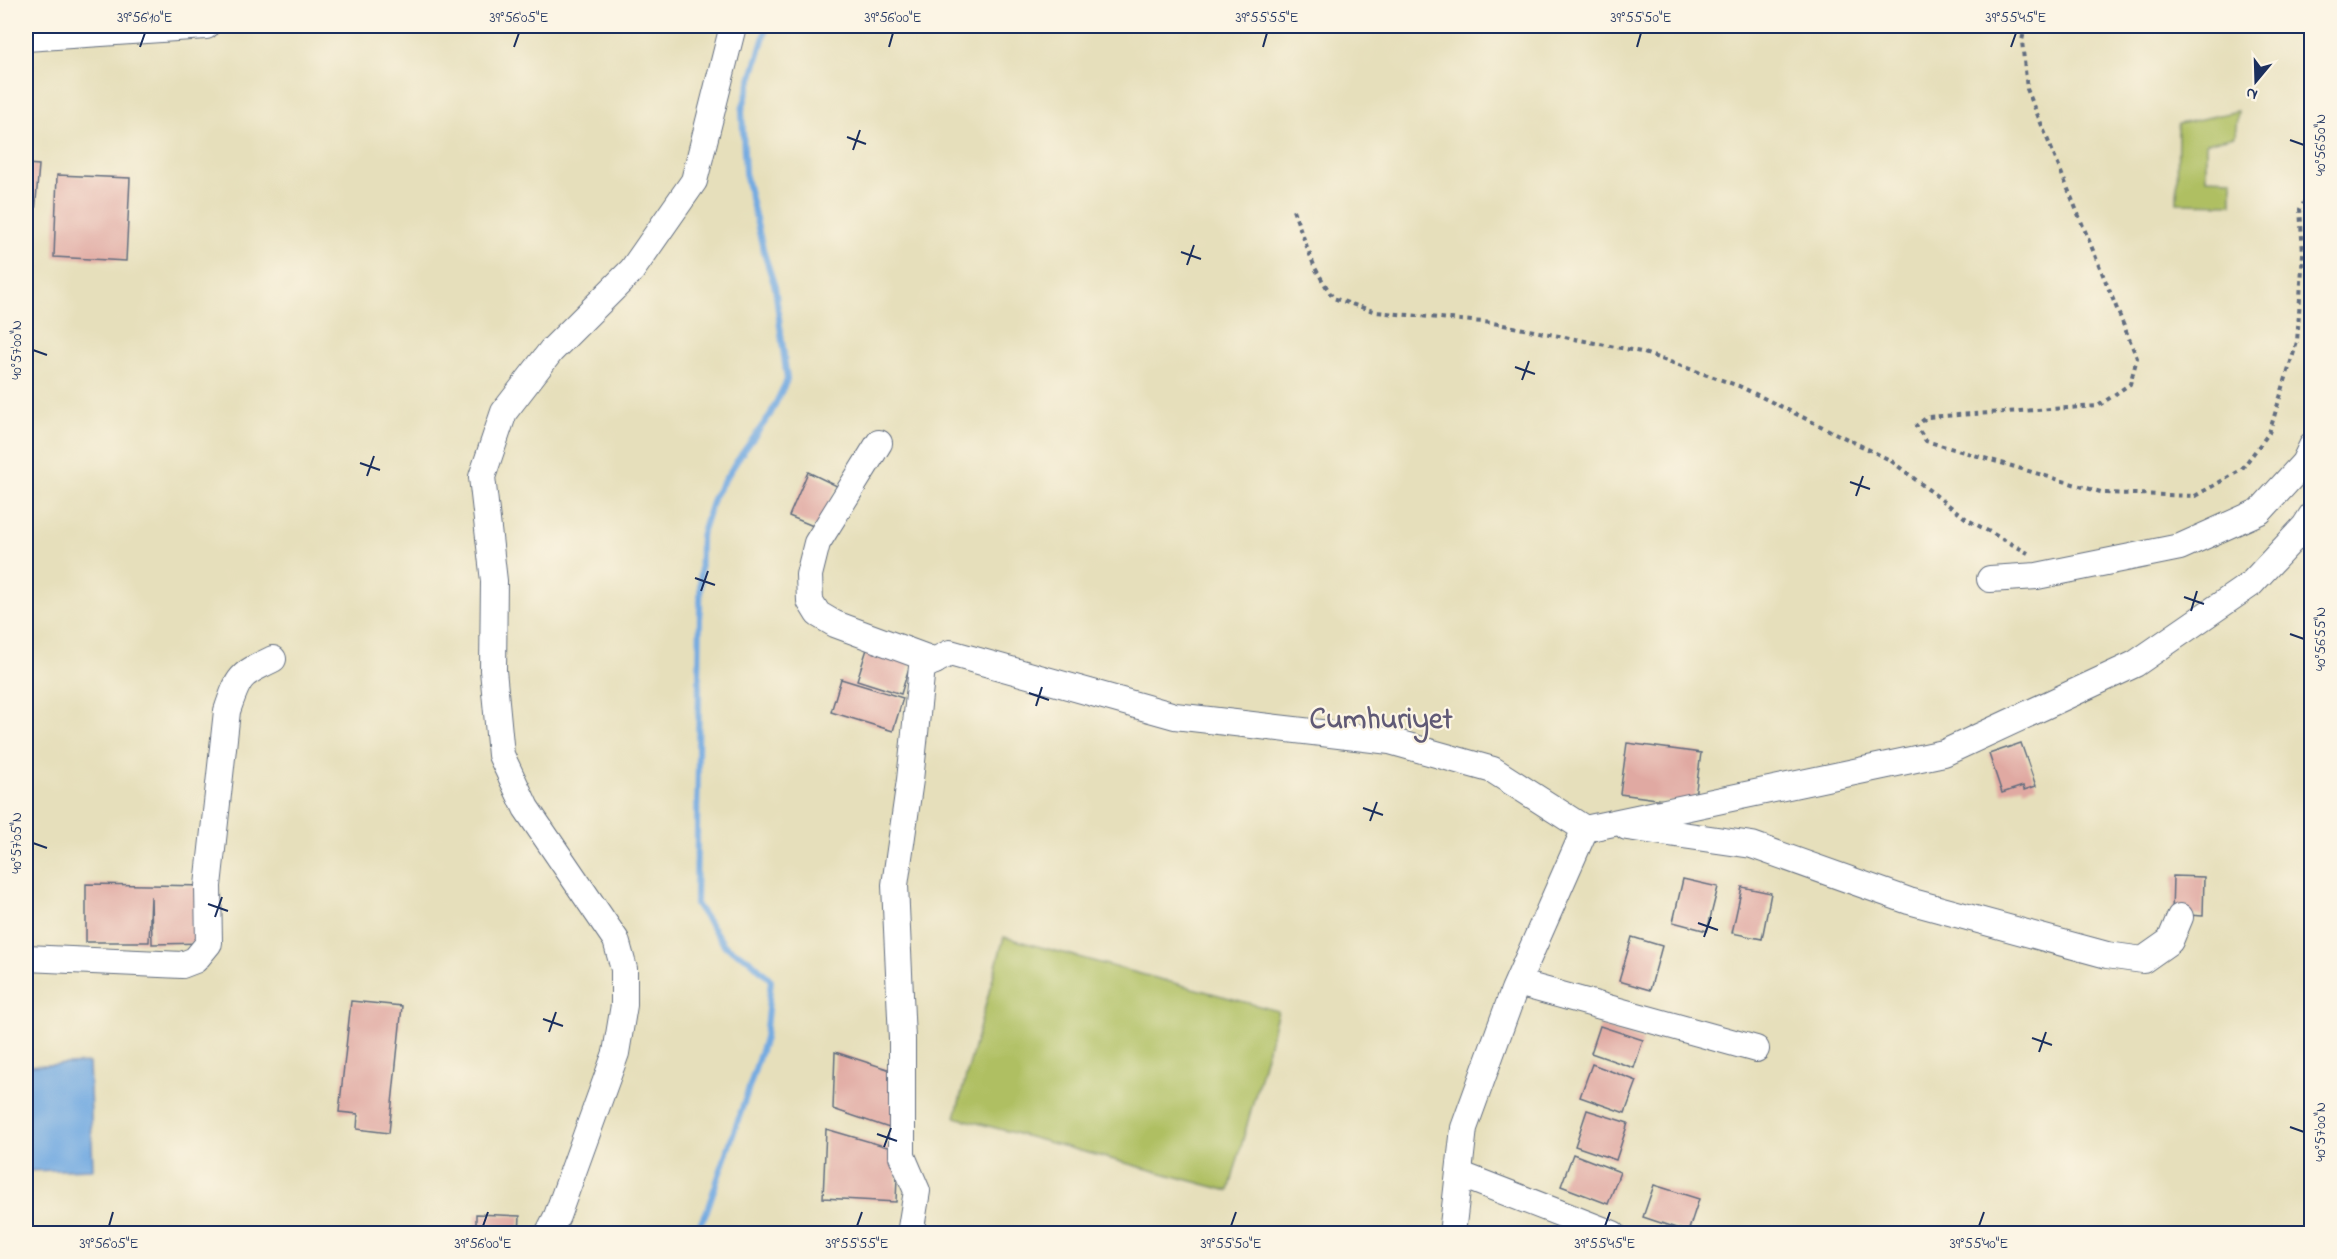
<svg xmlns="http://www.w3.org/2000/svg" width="2337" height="1259" font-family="'Indie Flower',sans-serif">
<rect width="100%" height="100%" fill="#fcf5e5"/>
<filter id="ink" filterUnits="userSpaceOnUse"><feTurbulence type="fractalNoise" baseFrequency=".0167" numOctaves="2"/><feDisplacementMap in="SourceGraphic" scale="12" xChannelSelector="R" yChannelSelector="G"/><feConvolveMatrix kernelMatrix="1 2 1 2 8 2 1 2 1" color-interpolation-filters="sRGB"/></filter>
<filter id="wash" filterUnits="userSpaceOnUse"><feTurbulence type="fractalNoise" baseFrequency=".008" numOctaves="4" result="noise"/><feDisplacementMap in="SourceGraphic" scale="24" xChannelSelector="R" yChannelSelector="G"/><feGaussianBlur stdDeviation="1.35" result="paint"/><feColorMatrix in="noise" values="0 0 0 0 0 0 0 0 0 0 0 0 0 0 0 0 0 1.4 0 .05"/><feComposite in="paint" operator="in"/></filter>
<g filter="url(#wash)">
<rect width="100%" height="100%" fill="#e6dfbb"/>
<g fill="#afbf62" stroke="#657760" stroke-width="1.5">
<path d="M2238 111 2235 136 2206 143V178L2232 179V204L2177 203 2178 124Z"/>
<path d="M1004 937 1278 1011 1229 1191 955 1117Z"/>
</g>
<path fill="#73aae1" stroke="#476ca0" stroke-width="1.5" d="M89 1063 93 1169 26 1171V1066Z"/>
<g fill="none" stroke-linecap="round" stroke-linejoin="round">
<path stroke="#73aae1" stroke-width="6" d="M694 1234 706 1213 749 1088 765 1038 771 980 750 960 725 946 696 904 701 536 714 496 741 455 770 415 787 380 775 287 764 253 745 173 742 110 767 26"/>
</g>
<g id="blocks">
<g fill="#e0a9a2">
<path d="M26 164 39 165 32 248 26 247Z"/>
<path d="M57 175 130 178 126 261 54 257Z"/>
<path d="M808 472 837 486 818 528 789 516Z"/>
<path d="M868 646 911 661 901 694 857 680Z"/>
<path d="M841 679 903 698 893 731 831 712Z"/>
<path d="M1627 743 1701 753 1694 804 1620 794Z"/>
<path d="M2021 743 2036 786 2024 790 2023 786 2002 793 1989 754Z"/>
<path d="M2173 876 2204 877 2203 916 2172 914Z"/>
<path d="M1683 879 1718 887 1707 931 1673 922Z"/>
<path d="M86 884 208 886 209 943 152 944 151 896 149 942H86Z"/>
<path d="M1742 887 1771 893 1762 939 1732 933Z"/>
<path d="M1632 937 1662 946 1650 990 1619 981Z"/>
<path d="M351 1001 402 1006 389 1133 357 1129 358 1114 339 1112Z"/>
<path d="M1600 1026 1643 1040 1634 1068 1591 1053Z"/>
<path d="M835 1052 900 1073 898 1131 833 1109Z"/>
<path d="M1592 1064 1637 1081 1625 1113 1580 1097Z"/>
<path d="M1587 1110 1628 1123 1616 1160 1575 1146Z"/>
<path d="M826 1129 898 1150 896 1202 823 1198Z"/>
<path d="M1573 1154 1620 1172 1608 1204 1561 1186Z"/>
<path d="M1654 1185 1699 1199 1688 1232 1643 1217Z"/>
<path d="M476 1214 520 1216 519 1234H476Z"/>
</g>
</g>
</g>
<g filter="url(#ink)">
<use href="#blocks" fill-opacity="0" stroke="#626d7f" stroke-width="1.5"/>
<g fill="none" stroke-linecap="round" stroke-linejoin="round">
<g stroke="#626d7f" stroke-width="28">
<g id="minor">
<path d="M26 38 206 26"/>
<path d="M879 443 817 543 809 575 810 601 818 614 835 624 935 661"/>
<path d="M1990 579 2037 576 2180 547 2260 511 2304 463 2312 446"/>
<path d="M1627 827 1752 845 1909 901 2107 955 2143 960 2170 941 2180 917"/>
<path d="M1585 829 1944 753 2135 664 2251 584 2305 526 2312 515"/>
<path d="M26 958 182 965 195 960 209 943 208 886 227 711C239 675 240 675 273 659"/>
<path d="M1518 983 1756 1049"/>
<path d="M1459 1174 1613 1234"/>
<path d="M548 1234 557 1216 616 1053 624 1005V969L616 940 526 808 501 755 493 670 494 581 482 477 504 412 551 351 632 270 694 181 733 26"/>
<path d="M910 1234 917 1191 902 1156V1039L895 885 910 780 922 667 950 653 1175 716 1390 741 1493 770 1585 829 1514 990 1464 1128 1452 1234"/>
</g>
</g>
<g stroke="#626d7f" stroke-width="4" stroke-dasharray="4.5 4.5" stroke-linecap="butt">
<path d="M2025 26 2022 41 2027 89 2137 358 2130 384 2098 406 1927 417 1916 426 1926 441 2104 493 2195 496 2241 470 2269 433 2297 342 2303 253 2300 209 2312 189"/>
<path d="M1691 31 1692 26"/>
<path d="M1293 210 1315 268 1333 298 1376 312 1493 323 1641 352 1739 386 1890 460 1968 520 2028 553"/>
</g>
<use href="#minor" stroke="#fff" stroke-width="26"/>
</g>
</g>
<path fill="none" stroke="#1b2f5e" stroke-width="2" d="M140 47 145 33M514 47 519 33M889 47 893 33M1263 47 1267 33M1637 47 1641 33M2011 47 2016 33M847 137 866 144M2290 140 2304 145M853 150 860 130M1181 252 1201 259M1187 265 1194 245M33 350 47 355M1515 367 1535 374M1522 380 1529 361M360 463 380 470M367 476 374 456M1850 482 1870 489M1856 496 1863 476M695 578 715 585M701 591 708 571M2184 597 2204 604M2191 611 2197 591M2290 634 2304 639M1029 693 1049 700M1036 706 1042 687M1363 808 1383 815M1370 821 1377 802M33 843 47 848M208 904 228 911M215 917 222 897M1698 923 1718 930M1704 937 1711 917M543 1019 563 1026M549 1032 556 1012M2032 1038 2052 1045M2039 1052 2046 1032M2290 1127 2304 1132M877 1134 897 1141M884 1147 891 1128M109 1226 113 1212M483 1226 488 1212M857 1226 862 1212M1231 1226 1236 1212M1605 1226 1610 1212M1979 1226 1984 1212"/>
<g text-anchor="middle" stroke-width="4.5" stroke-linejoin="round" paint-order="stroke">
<g font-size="30" font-weight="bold" fill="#605a76" stroke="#fcf5e5">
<text x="1381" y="728">Cumhuriyet</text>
</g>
</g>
<rect width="2337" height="1259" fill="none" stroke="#fcf5e5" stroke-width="66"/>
<g transform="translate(2256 81) rotate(199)" stroke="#fcf5e5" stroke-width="4.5" paint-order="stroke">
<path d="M0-4.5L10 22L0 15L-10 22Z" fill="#1b2f5e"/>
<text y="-9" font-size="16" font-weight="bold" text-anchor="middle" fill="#1b2f5e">N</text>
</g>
<rect x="33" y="33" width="2271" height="1193" fill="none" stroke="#1b2f5e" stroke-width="2"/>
<g font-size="15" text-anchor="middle" fill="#1b2f5e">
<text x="145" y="22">39°56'10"E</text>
<text x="519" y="22">39°56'05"E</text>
<text x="893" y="22">39°56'00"E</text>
<text x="1267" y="22">39°55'55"E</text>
<text x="1641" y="22">39°55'50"E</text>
<text x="2016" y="22">39°55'45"E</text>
<text transform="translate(2320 145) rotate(-90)" y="5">40°56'50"N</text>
<text transform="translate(16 350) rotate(-90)" y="5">40°57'00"N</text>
<text transform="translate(2320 639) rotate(-90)" y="5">40°56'55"N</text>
<text transform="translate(16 843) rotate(-90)" y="5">40°57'05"N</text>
<text transform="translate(2320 1132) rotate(-90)" y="5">40°57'00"N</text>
<text x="109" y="1248">39°56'05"E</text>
<text x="483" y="1248">39°56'00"E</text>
<text x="857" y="1248">39°55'55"E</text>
<text x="1231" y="1248">39°55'50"E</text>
<text x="1605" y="1248">39°55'45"E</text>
<text x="1979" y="1248">39°55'40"E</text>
</g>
</svg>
